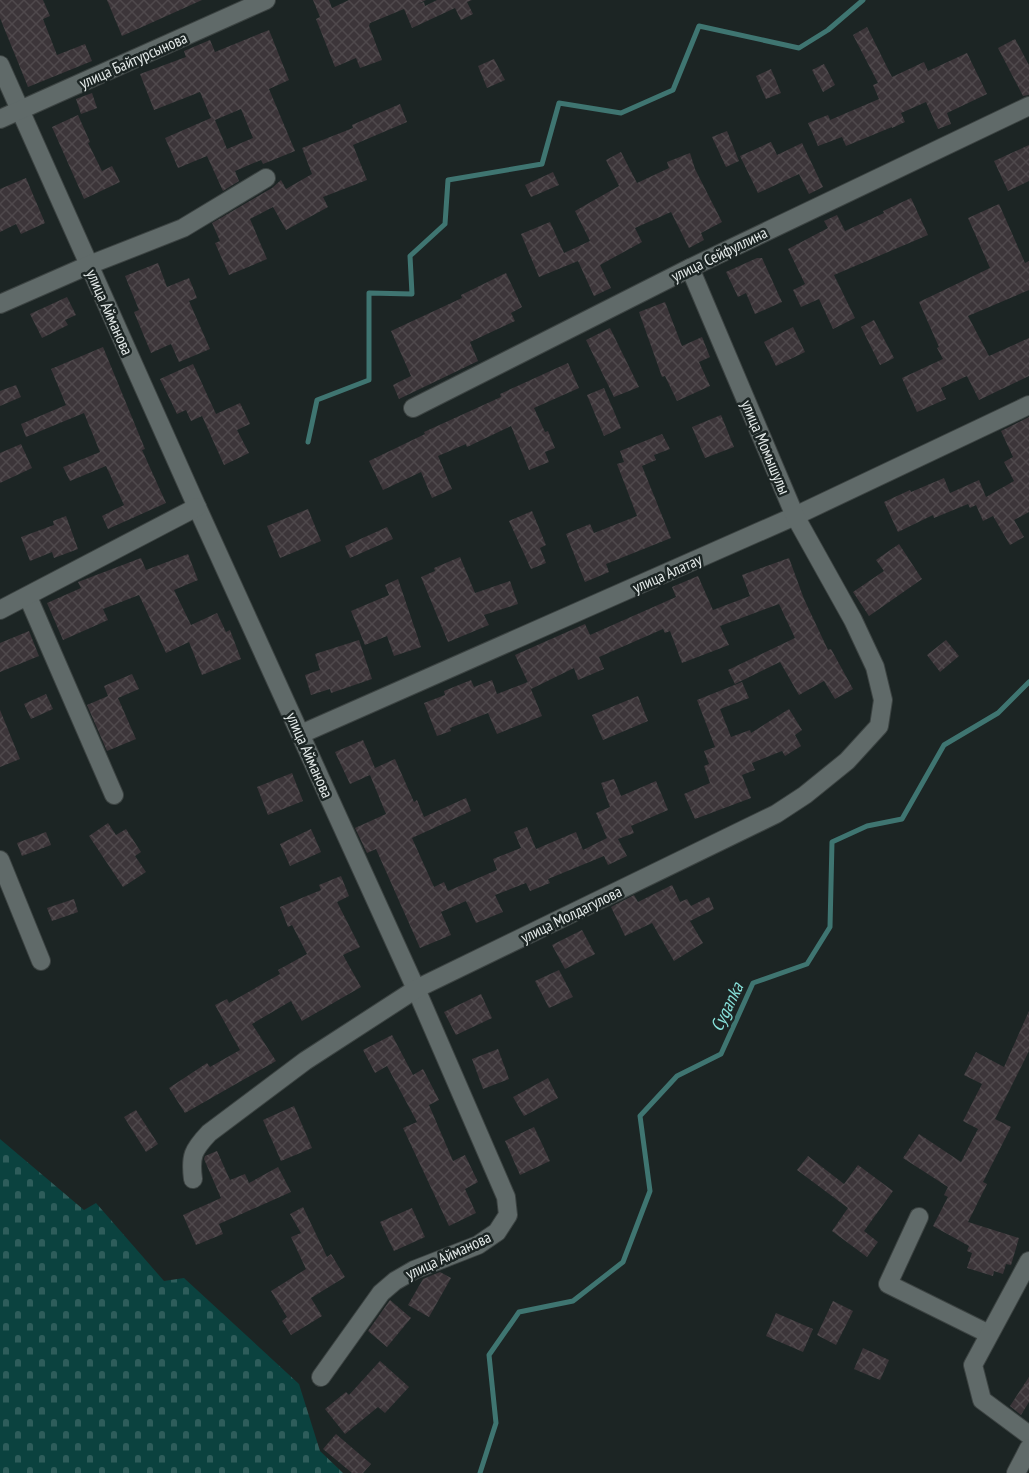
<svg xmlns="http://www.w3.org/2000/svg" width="1029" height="1473" font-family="'PT Sans Narrow',sans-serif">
<defs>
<pattern id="cemetery-stones" width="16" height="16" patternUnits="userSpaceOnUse" patternTransform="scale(1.5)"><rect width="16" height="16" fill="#0b423f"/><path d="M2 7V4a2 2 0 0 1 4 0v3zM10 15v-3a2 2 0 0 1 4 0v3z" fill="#2e5d5b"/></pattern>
<pattern id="building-cross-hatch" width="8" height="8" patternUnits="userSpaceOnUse" patternTransform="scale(1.5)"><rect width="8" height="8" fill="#3c3539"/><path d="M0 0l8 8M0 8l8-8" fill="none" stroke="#4f494c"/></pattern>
</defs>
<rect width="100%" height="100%" fill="#1c2524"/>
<path fill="url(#cemetery-stones)" d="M0 1139 84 1210 96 1203 164 1281 184 1278 299 1384 320 1451 343 1473H0Z"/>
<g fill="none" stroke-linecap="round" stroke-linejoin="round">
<g stroke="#3f7571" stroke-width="5">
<path d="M308 442 317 400 369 380V293L412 294 410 256 445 224 448 180 542 164 559 103 621 113 673 90 699 26 799 48 828 30 863 0"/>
<path d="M480 1473 496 1423 489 1355 519 1312 573 1301 623 1262 650 1191 640 1116 677 1076 721 1054 753 983 807 964 830 927 832 842 867 826 902 819 944 745 998 713 1029 682"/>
</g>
</g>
<g fill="url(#building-cross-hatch)" fill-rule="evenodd">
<path d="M0 0H43L50 16 43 19 57 55 85 44 92 61 28 87 0 18Z"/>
<path d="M107 0H202L122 36Z"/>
<path d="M313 0H329L332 8 349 0H426L418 4 424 2 425 6 437 0H472L467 2 473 14 461 20 455 8 412 28 404 9 370 23 369 26 382 60 360 68 356 58 335 67 316 19 320 17Z"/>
<path d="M867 27 892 77 924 62 928 71 967 53 987 94 947 113 951 124 938 129 926 102 901 113 905 122 892 128V127L846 146 842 137 818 146 808 123 828 115 830 120 879 99 873 85 878 83 853 35Z"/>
<path d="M269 30 289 80 269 89 295 151 263 164 261 160 235 171 239 181 223 191 207 156 178 168 165 138 211 118 200 92 154 110 140 74 186 57 184 51 210 40 215 52ZM241 109 253 138 227 149 215 120Z"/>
<path d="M1015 39 1029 65V95L1023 96 998 48Z"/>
<path d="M494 59 505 80 487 88 478 66Z"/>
<path d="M824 64 835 85 823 92 812 70Z"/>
<path d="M771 69 781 93 766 99 756 76Z"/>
<path d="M92 93 97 108 81 114 76 99Z"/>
<path d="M400 104 407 122 353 145 367 180 323 197 328 207 286 230 273 207 250 219 267 259 229 275 215 243 220 241 212 223 272 188 281 180 286 189 312 174 302 148 353 128 352 125Z"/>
<path d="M78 115 90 142 88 143 102 171 112 166 120 182 84 199 52 127Z"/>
<path d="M727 131 739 161 726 167 712 137Z"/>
<path d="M771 142 777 155 802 143 823 187 809 194 799 174 758 193 740 156Z"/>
<path d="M1029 145V181L1008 191 994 161Z"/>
<path d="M621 152 637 183 669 168 667 162 690 153 695 169 722 222 701 233 704 240 689 248 671 212 635 228 642 242 600 265 611 288 594 296 578 261 539 277 521 234 550 222 564 253 590 241 575 211 619 186 606 160Z"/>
<path d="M553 172 559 185 531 197 525 185Z"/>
<path d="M26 178 45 223 21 234 16 224 0 232V189Z"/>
<path d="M911 198 928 235 834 275 855 318 833 329 819 299 801 307 793 290 805 284 788 249 828 228 824 221 837 215 845 231 884 213 883 211Z"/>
<path d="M999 204 1025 263 1029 261V290L968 316 989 356 1029 338V376L979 400 967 376 941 388 946 399 917 412 902 378 943 359 937 348 939 347 919 302 990 268 968 218Z"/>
<path d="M757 258H762L782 302 755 314 746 293 738 297 726 272Z"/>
<path d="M158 263 167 287 189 278 197 298 189 301 210 349 179 362 171 344 151 353 134 312 139 310 125 276Z"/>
<path d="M506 273 522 307 511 313 515 321 470 342 478 361 399 399 393 385 411 376 391 331 462 298 461 295Z"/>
<path d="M67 297 76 315 65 320 68 325 42 338 30 314Z"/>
<path d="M665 302 682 346 702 337 710 357 699 362 710 386 677 401 665 376 662 377 639 312Z"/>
<path d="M874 320 894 358 880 365 861 327Z"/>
<path d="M793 327 805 352 776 366 764 342Z"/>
<path d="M610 328 639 387 614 397 586 340Z"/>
<path d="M103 347 145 449 142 450 166 503 108 529 102 516 124 505 106 466 70 481 63 467 100 452 84 413 26 437 21 424 66 405 51 369Z"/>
<path d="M568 363 579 388 534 408 545 432 548 431 555 448 545 452 549 462 529 470 511 426 467 447 466 444 438 456 452 489 432 498 421 472 383 490 369 461 425 434 424 432 501 397 500 394Z"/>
<path d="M193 364 216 414 240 403 250 424 237 430 249 453 224 465 202 416 191 421 186 410 177 414 160 379Z"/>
<path d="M16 385 21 397 0 406V391Z"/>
<path d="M604 388 621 428 604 436 587 395Z"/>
<path d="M721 415 734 447 705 458 692 427Z"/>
<path d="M1029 417V512L1014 520 1024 537 1010 545 993 516 983 521 976 505 970 508 968 504 934 518 933 515 898 532 884 502 910 490 911 492 944 478 950 493 979 480 986 497 1014 481 1004 462 1013 457 1001 431Z"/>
<path d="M662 434 670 449 654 455 656 460 642 466 671 538 606 564 609 572 585 582 566 534 590 524 594 533 637 516 617 464 624 462 620 451Z"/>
<path d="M21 444 32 468 0 483V453Z"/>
<path d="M308 509 321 541 280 558 267 526Z"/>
<path d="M532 511 546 545 540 548 546 563 531 569 509 521Z"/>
<path d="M66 516 78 549 54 558 52 552 30 561 21 537 54 525 53 521Z"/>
<path d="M387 527 393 539 350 558 345 546Z"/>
<path d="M899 544 922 579 869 616 853 592 884 571 876 560Z"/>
<path d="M188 554 198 580 174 590 191 625 217 613 226 632 230 630 241 659 202 675 189 642 166 653 139 595 103 609 108 620 63 640 47 603 81 588 78 582 141 558 146 570Z"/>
<path d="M460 557 475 593 510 581 518 604 484 615 489 625 448 642 421 577 435 571 434 568Z"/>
<path d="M789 558 804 599 828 650 831 649 853 689 835 699 824 681 799 695 780 662 735 684 728 670 795 638 779 604 720 626 729 645 682 663 670 631 665 633 663 629 599 657 604 669 578 680 574 668 531 689 515 655 585 624 590 635 676 597 672 587 698 576 713 610 750 596 742 575Z"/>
<path d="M398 579 421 647 394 656 387 636 365 645 351 611 389 595 385 585Z"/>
<path d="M29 631 39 656 0 672V643Z"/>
<path d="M359 640 372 679 331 693 330 689 311 695 305 675 320 670 315 654Z"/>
<path d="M946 640 959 656 940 672 927 655Z"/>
<path d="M132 674 139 689 118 698 136 739 107 751 87 705 108 696 104 686Z"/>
<path d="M471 680 474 687 492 680 497 694 528 682 542 716 497 734 488 713 450 728 451 731 437 736 424 703 445 695 444 691Z"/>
<path d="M742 682 749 698 720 709 731 737 750 730 751 733 789 709 802 730 795 735 801 746 785 756 782 751 752 763 755 770 742 775 751 798 695 819 684 794 710 783 704 766 709 764 704 751 715 747 697 700Z"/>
<path d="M46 694 53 709 31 719 24 704Z"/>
<path d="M638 696 648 721 603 740 592 715Z"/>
<path d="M0 710 20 759 0 767Z"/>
<path d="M363 740 375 768 395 759 414 802 417 800 424 817 466 798 471 811 412 838 434 887 444 882 448 891 497 870 493 859 521 848 514 832 527 827 536 849 576 832 583 850 607 838 596 813 610 807 601 783 614 779 621 796 656 781 668 810 631 826 634 833 618 839 627 856 608 865 604 856 548 879 550 883 530 891 526 883 495 895 503 912 476 923 466 901 441 912 451 935 420 948 376 849 367 853 355 828 386 814 370 775 350 784 335 752Z"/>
<path d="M292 773 303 801 268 815 257 787Z"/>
<path d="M108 823 116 835 126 829 141 852 135 856 146 872 123 887 89 836Z"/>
<path d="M311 829 321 852 290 866 280 844Z"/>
<path d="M46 832 51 845 22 856 17 843Z"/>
<path d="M341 876 349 896 337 902 360 947 343 955 361 987 302 1021 291 1001 252 1024 276 1061 185 1113 169 1088 207 1063 210 1067 240 1050 215 1005 227 999 229 1003 280 974 278 970 307 954 292 925 288 927 280 907 321 890 319 885Z"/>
<path d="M672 885 680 902 687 899 691 906 709 897 714 909 690 921 703 943 674 961 652 923 625 936 611 907 634 895 638 902Z"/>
<path d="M74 899 78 912 52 921 47 908Z"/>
<path d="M582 930 595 954 565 969 552 945Z"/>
<path d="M559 970 573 997 549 1008 535 981Z"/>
<path d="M481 994 492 1018 456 1035 444 1012Z"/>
<path d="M1029 1011V1051L995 1119 1011 1127 983 1182 987 1184 968 1222 1019 1238 1011 1265 1006 1264 1003 1274 994 1271 993 1276 967 1268 972 1253 967 1251 969 1246 933 1226 948 1197 944 1195 948 1187 903 1158 919 1134 961 1162 978 1129 963 1121 982 1084 964 1075 976 1052 1004 1067Z"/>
<path d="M392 1035 413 1075 423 1069 439 1100 429 1105 453 1161 465 1155 478 1182 465 1189 476 1213 449 1226 403 1128 417 1122 387 1066 375 1073 363 1050Z"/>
<path d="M498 1049 509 1079 483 1089 472 1059Z"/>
<path d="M548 1078 558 1098 524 1116 513 1097Z"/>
<path d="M294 1106 312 1148 281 1161 263 1120Z"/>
<path d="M136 1110 158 1144 146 1152 124 1117Z"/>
<path d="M534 1127 550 1161 520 1175 505 1141Z"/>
<path d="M217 1151 230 1180 245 1174 249 1183 278 1167 291 1192 219 1224 223 1234 196 1245 183 1215 221 1198 204 1159 205 1156Z"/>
<path d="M808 1156 844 1184 858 1165 893 1191 864 1231 878 1242 867 1257 832 1231 848 1208 797 1170Z"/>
<path d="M303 1207 327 1257 331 1254 345 1277 311 1298 322 1316 291 1335 282 1321 287 1317 271 1291 306 1269 291 1237 301 1233 290 1214Z"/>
<path d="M412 1208 425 1237 394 1251 380 1222Z"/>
<path d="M440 1272 451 1278 429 1317 408 1305 423 1279Z"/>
<path d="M390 1300 411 1318 387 1347 368 1331Z"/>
<path d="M833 1301 853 1311 836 1345 817 1335Z"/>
<path d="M776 1313 813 1329 803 1352 766 1336Z"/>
<path d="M863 1348 889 1360 880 1380 854 1369Z"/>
<path d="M380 1361 409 1387 385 1413 378 1407 345 1434 325 1409 346 1392 349 1395Z"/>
<path d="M1029 1377V1402L1021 1415 1010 1406Z"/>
<path d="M336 1434 371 1464 363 1473H352L323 1449Z"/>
</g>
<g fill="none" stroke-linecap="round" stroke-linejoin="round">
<g stroke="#3c4342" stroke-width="20">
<g id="minor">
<path d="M0 65 197 507 416 989 506 1197 508 1215 497 1232 478 1245 414 1270 395 1281 381 1293 321 1377"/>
<path d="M0 119 266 0"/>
<path d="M0 304 89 265 183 228 266 178"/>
<path d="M413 408 690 268 1029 106"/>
<path d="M28 597 114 795"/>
<path d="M0 610 197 507"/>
<path d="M301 734 795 516 1029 405"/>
<path d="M0 860 41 961"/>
<path d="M193 1179C190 1156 193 1150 209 1133L305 1061 416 989 776 814 805 795 847 761 879 726 883 700 875 667 853 620 795 516 690 268"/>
<path d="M919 1217 888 1284 989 1334"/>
<path d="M1029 1261 973 1365 982 1400 1029 1435"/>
<path d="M1016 1473 1029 1448"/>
</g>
</g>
<use href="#minor" stroke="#606a69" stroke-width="18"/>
</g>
<g text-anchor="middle" stroke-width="5" stroke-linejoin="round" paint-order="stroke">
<g font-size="16" fill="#e4eae9" stroke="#1c2524">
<text transform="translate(133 60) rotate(-24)" y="6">улица Байтурсынова</text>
<text transform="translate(719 254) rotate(-26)" y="6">улица Сейфуллина</text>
<text transform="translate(110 312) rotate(66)" y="6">улица Айманова</text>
<text transform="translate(766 447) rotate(67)" y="6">улица Момышулы</text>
<text transform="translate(667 573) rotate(-24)" y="6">улица Алатау</text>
<text transform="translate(310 755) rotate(66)" y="6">улица Айманова</text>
<text transform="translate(571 914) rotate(-26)" y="6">улица Молдагулова</text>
<text transform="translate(448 1255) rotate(-25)" y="6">улица Айманова</text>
</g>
<g font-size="18" font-style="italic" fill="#87e1da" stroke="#1c2524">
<text transform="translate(727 1007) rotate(-64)" y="6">Cyganka</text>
</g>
</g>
</svg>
